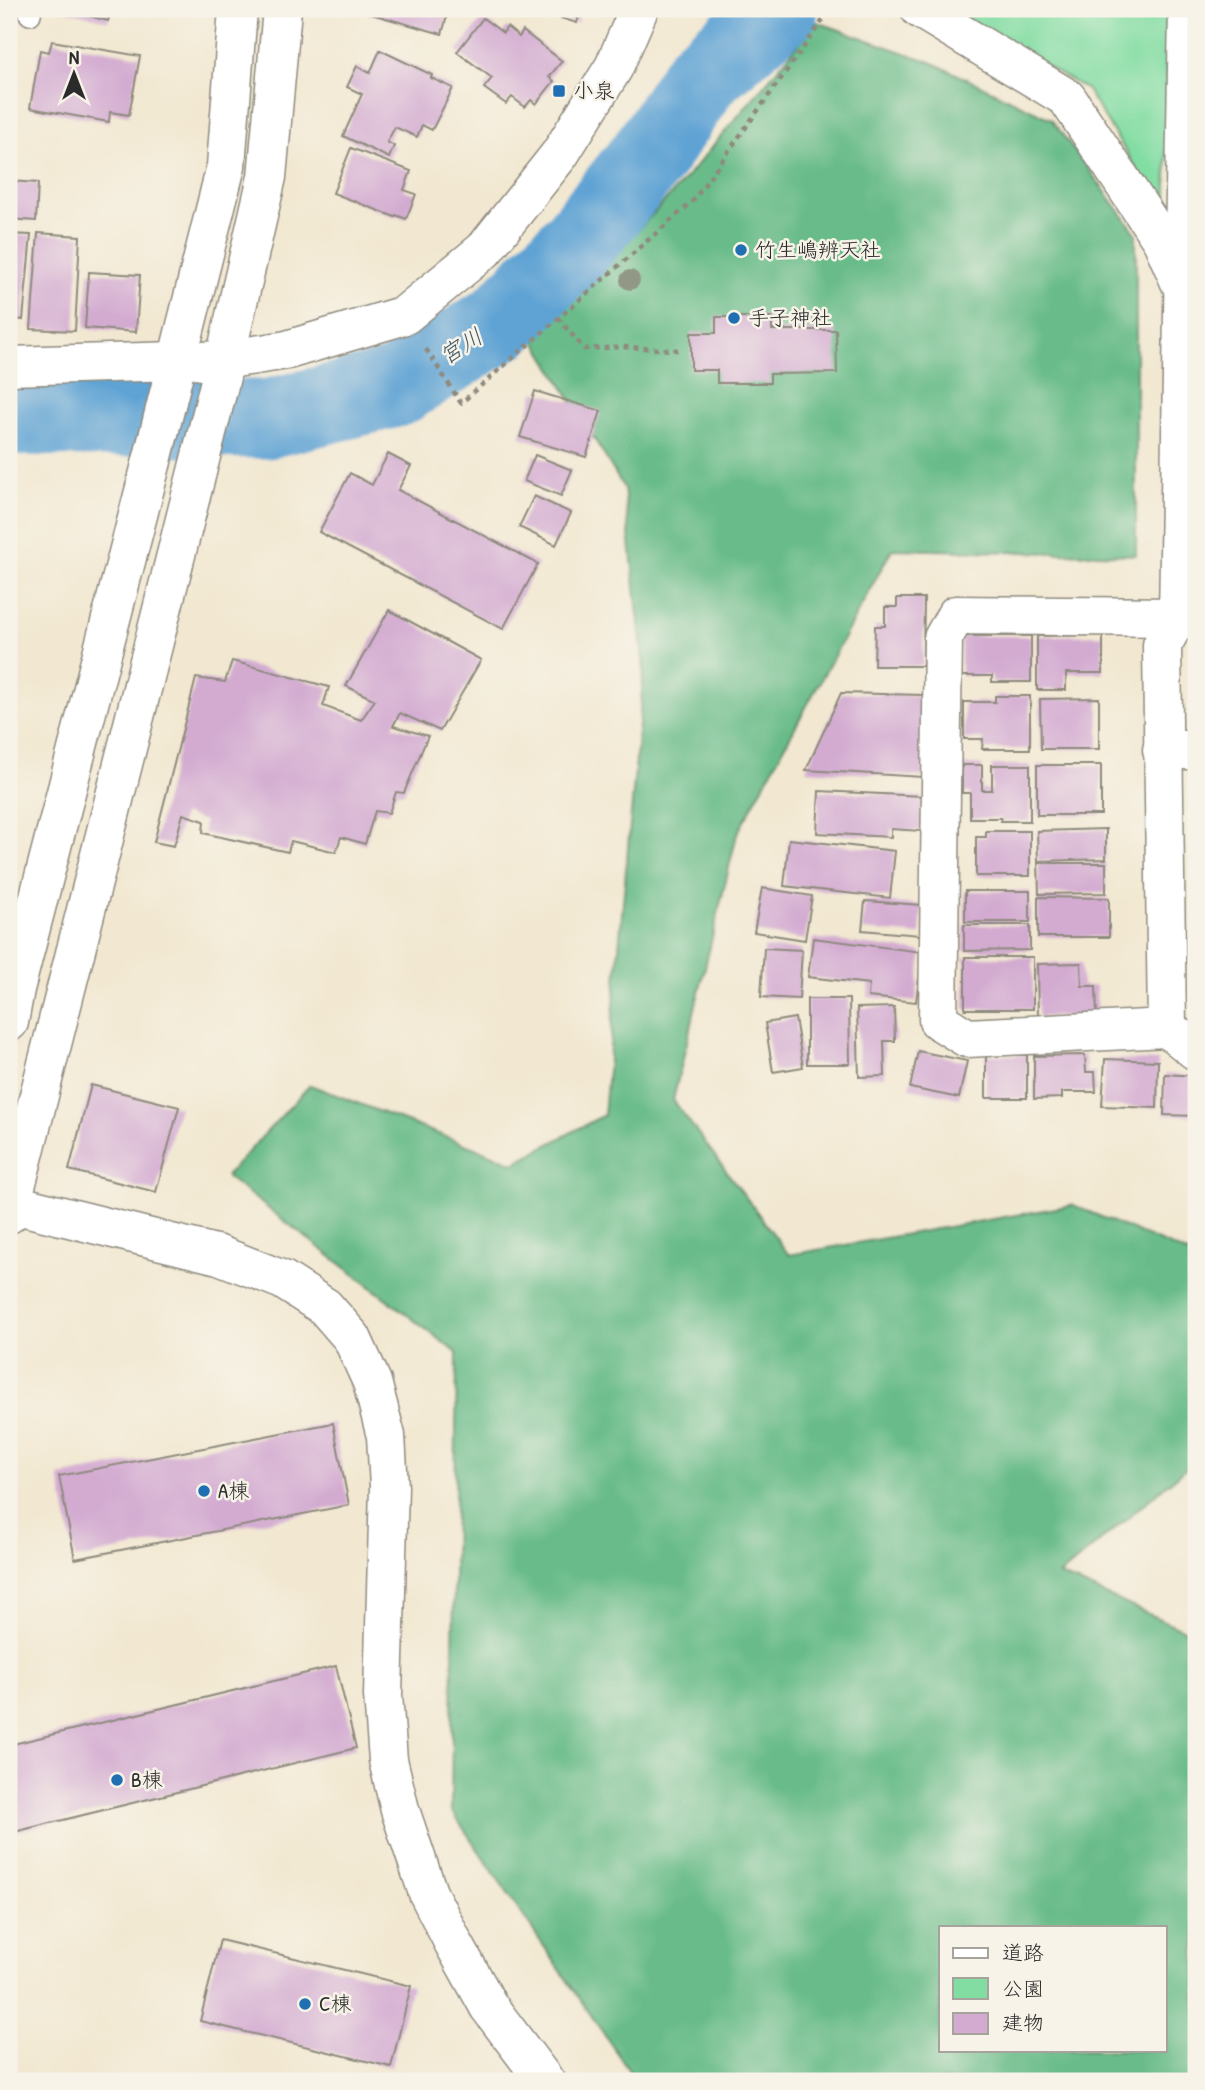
<svg xmlns="http://www.w3.org/2000/svg" width="1205" height="2090" font-family="'Patrick Hand','Klee One',sans-serif">
<rect width="100%" height="100%" fill="#f7f3e8"/>
<filter id="ink" filterUnits="userSpaceOnUse"><feTurbulence type="fractalNoise" baseFrequency=".0143" numOctaves="2"/><feDisplacementMap in="SourceGraphic" scale="14" xChannelSelector="R" yChannelSelector="G"/><feConvolveMatrix kernelMatrix="1 2 1 2 8 2 1 2 1" color-interpolation-filters="sRGB"/></filter>
<filter id="wash" filterUnits="userSpaceOnUse"><feTurbulence type="fractalNoise" baseFrequency=".00686" numOctaves="4" result="noise"/><feDisplacementMap in="SourceGraphic" scale="28" xChannelSelector="R" yChannelSelector="G"/><feGaussianBlur stdDeviation="1.57" result="paint"/><feColorMatrix in="noise" values="0 0 0 0 0 0 0 0 0 0 0 0 0 0 0 0 0 1.4 0 .05"/><feComposite in="paint" operator="in"/></filter>
<g filter="url(#wash)">
<rect width="100%" height="100%" fill="#f2e8d1"/>
<path fill="#82dda3" stroke="#568467" stroke-width="2" d="M949 9H1166L1167 217 1087 90Z"/>
<path fill="#69bc89" stroke="#4a745a" stroke-width="2" fill-rule="evenodd" d="M817 22 931 62 1051 119 1136 233V555L892 549 737 834 673 1100 789 1255 1073 1205 1196 1257V1460L1060 1575 1196 1635V2081H636L451 1810 457 1353 226 1176 310 1085 514 1163 604 1115 644 669 624 488 535 340 680 185ZM941 1927H1165V2050H941Z"/>
<g fill="none" stroke-linecap="round" stroke-linejoin="round">
<path stroke="#5fa3d4" stroke-width="79" d="M9 416 266 419 395 388 500 322 573 248 616 196 649 155 702 75 779 9"/>
</g>
<g id="blocks">
<g fill="#d3abd1">
<path d="M62 9H111L108 21Z"/>
<path d="M369 9H449L442 34 368 13Z"/>
<path d="M531 9H581L577 23Z"/>
<path d="M483 18 503 33 507 27 519 37 523 31 562 61 549 77 554 81 536 104 531 100 525 107 512 97 506 104 484 88 492 78 457 52Z"/>
<path d="M52 41 140 56 129 115 110 112 109 122 30 108 40 50 49 52Z"/>
<path d="M380 50 432 75 431 78 453 88 432 130 422 125 417 137 395 127 387 142 394 146 389 158 343 136 362 94 347 87 357 66 370 73Z"/>
<path d="M351 148 411 171 404 190 416 194 406 219 396 215 395 217 333 193Z"/>
<path d="M9 181 38 183 36 221 9 219Z"/>
<path d="M38 233 80 236 75 331 31 329Z"/>
<path d="M9 234 31 235 23 320 9 318Z"/>
<path d="M89 272 140 275 136 332 85 328Z"/>
<path d="M716 317H772V330H836L837 373 770 374V383H717V370H691V333H716Z"/>
<path d="M535 391 601 411 586 457 520 437Z"/>
<path d="M388 454 411 466 398 490 538 564 503 629 319 532 350 473 372 485Z"/>
<path d="M535 455 572 470 561 496 524 481Z"/>
<path d="M534 496 571 513 556 545 519 527Z"/>
<path d="M897 598H924L923 666H874L875 626H885V607H897Z"/>
<path d="M389 610 481 660 440 731 400 713 393 726 428 736 404 793 396 792 389 813 375 811 365 844 341 837 336 852 291 841 288 852 203 833 204 821 183 814 174 846 154 842 196 678 225 682 232 661 329 687 323 706 361 720 375 700 346 686Z"/>
<path d="M1103 635V673H1066V690H1037V636Z"/>
<path d="M961 636H1031V682H992V676H961Z"/>
<path d="M841 693 924 695 923 777 806 770Z"/>
<path d="M995 696H1030V749H982L983 739H964V702H995Z"/>
<path d="M1099 698V749H1041L1040 699Z"/>
<path d="M962 765H982V790H992V765H1030V821H1001V818H970V793H962Z"/>
<rect x="1037" y="765" width="64" height="50"/>
<path d="M819 791 923 796 921 831 891 829V837L817 833Z"/>
<path d="M1106 829V859L1038 861 1037 831Z"/>
<path d="M986 831H1030V876H976V837H986Z"/>
<path d="M789 839 895 851 890 898 784 886Z"/>
<path d="M1038 863H1106V893L1039 894Z"/>
<path d="M762 888 812 896 805 940 754 932Z"/>
<rect x="965" y="891" width="65" height="31"/>
<path d="M1038 897 1109 898V937H1038Z"/>
<path d="M865 901 922 905 920 935 862 930Z"/>
<path d="M964 925H1030V950L964 951Z"/>
<path d="M813 938 922 952 916 1002 868 997 869 984 808 977Z"/>
<path d="M764 948 802 950 799 999 761 997Z"/>
<rect x="965" y="957" width="68" height="52"/>
<path d="M1081 963 1082 986H1096L1097 1016 1038 1017 1037 964Z"/>
<path d="M807 999H849L850 1064H807Z"/>
<path d="M894 1007 895 1041H884L885 1076 859 1077 857 1008Z"/>
<path d="M795 1018 803 1067 773 1072 765 1023Z"/>
<path d="M918 1051 967 1061 959 1098 910 1088Z"/>
<rect x="986" y="1055" width="41" height="43"/>
<path d="M1085 1055 1086 1072H1095L1096 1092H1062V1098L1034 1099V1056Z"/>
<path d="M1105 1059 1158 1061 1157 1108 1102 1106Z"/>
<path d="M1165 1074 1196 1076V1116L1164 1115Z"/>
<path d="M91 1085 179 1107 156 1192 69 1170Z"/>
<path d="M333 1423 349 1505 75 1559 59 1476Z"/>
<path d="M336 1666 356 1748 14 1832 9 1812V1745Z"/>
<path d="M220 1940 411 1986 391 2067 200 2021Z"/>
</g>
</g>
</g>
<g filter="url(#ink)">
<use href="#blocks" fill-opacity="0" stroke="#8e8a7e" stroke-width="2"/>
<g fill="none" stroke-linecap="round" stroke-linejoin="round">
<g stroke="#8e8a7e" stroke-width="24">
<path id="service" d="M30 14 31 9"/>
</g>
<g stroke="#8e8a7e" stroke-width="41">
<g id="minor">
<path d="M920 9 1067 98 1162 241 1180 282"/>
<path d="M1188 9 1178 617 1162 645 1167 1028 1196 1051"/>
<path d="M9 366 177 361"/>
<path d="M1162 750H1196"/>
<path d="M1167 1028 967 1038 938 1020 943 638 956 615 1178 617"/>
</g>
</g>
<g stroke="#8e8a7e" stroke-width="41">
<g id="tertiary">
<path d="M202 361 223 360 287 350 405 315 484 250 560 154 614 67 639 9"/>
<path d="M9 1022 15 989 153 457 226 166 238 9"/>
<path d="M9 1203 219 1255 283 1280 325 1307 352 1338 372 1382 386 1436 389 1487 383 1695 388 1760 400 1810 428 1893 454 1944 489 2007 545 2081"/>
<path d="M9 1214 219 385 267 177 282 9"/>
</g>
</g>
<g stroke="#8e8a7e" stroke-width="4.5" stroke-dasharray="5 5" stroke-linecap="butt">
<path d="M558 318 584 349 623 347 678 350"/>
<path d="M426 349 461 403 692 202 831 9"/>
</g>
<use href="#service" stroke="#fff" stroke-width="21"/>
<use href="#minor" stroke="#fff" stroke-width="38"/>
<use href="#tertiary" stroke="#fff" stroke-width="38"/>
</g>
<circle fill="#919986" cx="630" cy="280" r="10"/>
</g>
<g fill="#1f6fb2" stroke="#f7f3e8" stroke-width="2.5">
<rect x="552" y="84" width="14" height="14" rx="3.5"/>
<circle cx="741" cy="250" r="7"/>
<circle cx="734" cy="318" r="7"/>
<circle cx="204" cy="1491" r="7"/>
<circle cx="117" cy="1780" r="7"/>
<circle cx="305" cy="2004" r="7"/>
</g>
<g text-anchor="middle" stroke-width="5" stroke-linejoin="round" paint-order="stroke">
<g font-size="21" fill="#2b2b2b" stroke="#f7f3e8" text-anchor="start">
<text x="573" y="98">小泉</text>
<text x="755" y="257">竹生嶋辨天社</text>
<text x="748" y="325">手子神社</text>
<text x="218" y="1498">A棟</text>
<text x="131" y="1787">B棟</text>
<text x="319" y="2011">C棟</text>
</g>
<g font-size="23" font-style="italic" fill="#3d5566" stroke="#f7f3e8">
<text transform="translate(461 346) rotate(-32)" y="8">宮川</text>
</g>
</g>
<rect width="1205" height="2090" fill="none" stroke="#f7f3e8" stroke-width="35"/>
<rect x="939" y="1926" width="228" height="126" fill="#f7f3e8" stroke="#a5a39c" stroke-width="2"/>
<rect x="953" y="1948" width="35" height="10" fill="#ffffff" stroke="#a5a39c" stroke-width="2"/>
<text x="1002" y="1960" font-size="21" fill="#2b2b2b">道路</text>
<rect x="953" y="1978" width="35" height="21" fill="#82dda3" stroke="#a5a39c" stroke-width="2"/>
<text x="1002" y="1996" font-size="21" fill="#2b2b2b">公園</text>
<rect x="953" y="2013" width="35" height="21" fill="#d3abd1" stroke="#a5a39c" stroke-width="2"/>
<text x="1002" y="2030" font-size="21" fill="#2b2b2b">建物</text>
<g transform="translate(74 74)" stroke="#f7f3e8" stroke-width="5" paint-order="stroke">
<path d="M0-5L12 26L0 18L-12 26Z" fill="#2b2b2b"/>
<text y="-10" font-size="19" font-weight="bold" text-anchor="middle" fill="#2b2b2b">N</text>
</g>
</svg>
